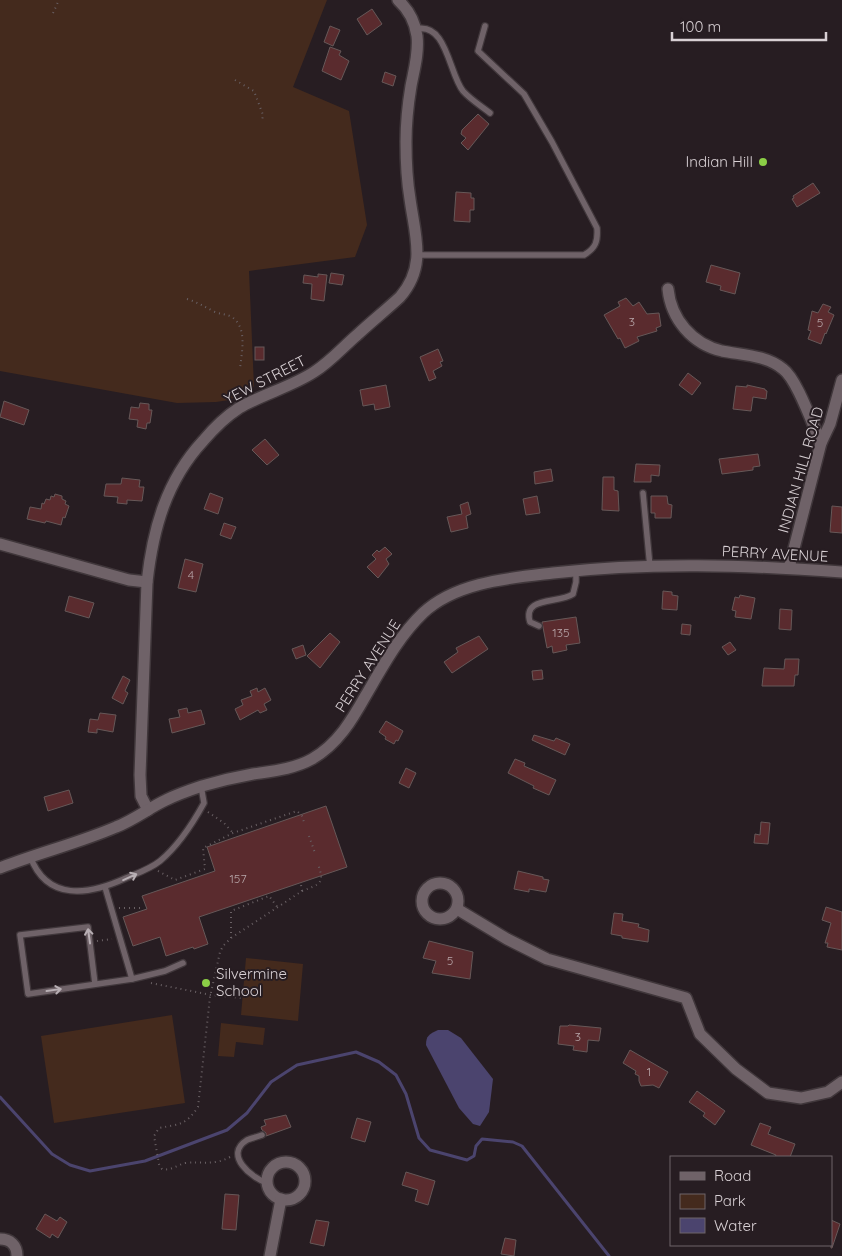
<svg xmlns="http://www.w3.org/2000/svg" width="842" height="1256" font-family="Quicksand,sans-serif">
<rect width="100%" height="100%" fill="#271d22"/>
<g fill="#442a1d">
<path d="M0 0H327L293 87 349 111 367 225 355 257 249 271 254 387 229 400 216 402 177 403 0 371Z"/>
<path d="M246 958 303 964 298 1021 241 1015Z"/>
<path d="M172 1015 185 1103 54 1123 41 1036Z"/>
<path d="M221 1023 265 1028 263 1045 236 1042 234 1057 218 1056Z"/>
</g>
<path fill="#4b446e" d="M438 1030H448L461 1038 493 1079 489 1112 480 1126 473 1124 459 1108 426 1045C426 1036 429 1034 438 1030Z"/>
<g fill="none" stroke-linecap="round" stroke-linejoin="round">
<path stroke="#4b446e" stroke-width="3" d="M0 1097 52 1154 70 1165 90 1171 145 1161 227 1130 247 1113 271 1082 297 1065 356 1052 379 1062 396 1075 406 1094 419 1138 430 1150 467 1160 474 1156 476 1146 482 1139 513 1142 522 1146 609 1256"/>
</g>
<g fill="#5a2b2e" stroke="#665858">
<path d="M372 9 382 24 367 35 357 19Z"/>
<path d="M330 26 340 30 333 46 324 42Z"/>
<path d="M330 47 341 51 339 55 349 61 341 80 322 71Z"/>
<path d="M385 72 396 76 393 86 382 82Z"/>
<path d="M478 114 489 124 468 150 461 143 466 138 461 134 462 130Z"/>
<path d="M813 183 820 193 797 207 792 199 794 198 793 196Z"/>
<path d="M456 192 471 193V198H474V210H470V222L454 221Z"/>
<path d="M711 265 740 273 735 294 720 290 721 286 706 282Z"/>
<path d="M331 273 344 275 342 285 329 283Z"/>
<path d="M318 274 327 275 324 301 311 299 312 284 303 283 304 275 318 277Z"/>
<path d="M626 298 633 306 639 302 647 314 659 313 661 326 656 328 657 331 637 337 639 341 625 348 620 338 618 339 604 315 620 306 618 302Z"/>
<path d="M823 304 831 307 828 312 834 315 826 334 825 333 821 344 808 339 811 331 808 330 812 311 818 313Z"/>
<rect x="255" y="347" width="9" height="13"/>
<path d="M438 349 443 361 440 362 442 366 433 371 436 378 429 381 420 357Z"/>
<path d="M688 373 701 383 692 395 679 385Z"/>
<path d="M386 385 390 407 375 410 374 404 363 406 360 390Z"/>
<path d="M747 385 765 389V390L767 391 766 399 753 397 751 411 733 409 736 386 747 387Z"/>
<path d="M4 401 29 410 24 425 0 417Z"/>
<path d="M140 403 149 404V410H152L150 423H147L146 429 137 427 138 420 129 419 131 407 139 408Z"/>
<path d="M265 439 279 455 267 465 252 450Z"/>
<path d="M758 454 760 466 753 467V470L722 474 719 459Z"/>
<path d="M636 464 660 465 659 476 651 475V482H634Z"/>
<path d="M551 469 553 481 535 484 534 472Z"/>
<path d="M603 477H614V490L618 491 619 511 602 510Z"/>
<path d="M122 478 140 480 139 487H144L142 501 127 500V504L117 503 118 497 104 496 106 484H121Z"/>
<path d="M210 493 223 498 218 514 204 509Z"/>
<path d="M55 494 62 496V499L66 501 65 504 69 506 65 518 63 517 61 525 46 521 45 523 27 519 30 507 41 509 42 503 44 504 46 499 50 500 51 496 54 497Z"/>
<path d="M537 496 540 513 526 515 523 499Z"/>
<path d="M651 496H667L668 504 672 505 671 518H655V513H651Z"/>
<path d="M468 502 471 514 466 516 468 528 451 532 447 517 462 514 460 505Z"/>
<path d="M832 506 842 507V533L830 532Z"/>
<path d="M224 523 236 527 231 539 220 535Z"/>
<path d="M385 547 392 554 386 559 389 564 378 578 367 567 376 559 372 555 377 550 379 552Z"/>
<path d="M185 559 203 564 196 592 178 588Z"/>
<path d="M663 591 672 592V595L678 596 677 610 662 609Z"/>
<path d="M740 595 755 598 751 619 735 617 736 611 732 610 735 597 739 598Z"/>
<path d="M69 596 94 603 89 618 65 611Z"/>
<path d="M780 609 792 610 791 630 779 629Z"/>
<path d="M576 617 580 643 566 645 567 650 553 653 552 646 547 648 542 622Z"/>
<path d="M682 624 691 625 690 635 681 634Z"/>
<path d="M330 633 340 642 320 668 307 656Z"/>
<path d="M479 636 488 649 452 673 444 662 458 652 456 648Z"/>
<path d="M730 642 736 650 728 655 722 647Z"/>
<path d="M303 645 306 655 296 659 292 649Z"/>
<path d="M785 659H799L798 675H795L794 686H762L764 668 784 669Z"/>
<path d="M542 670 543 679 533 680 532 671Z"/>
<path d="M123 676 130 680 125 691 128 693 123 704 112 698Z"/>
<path d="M257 688 258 692 265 688 271 700 264 704 267 710 260 713 258 710 240 720 235 709 243 705 241 700 252 696 250 691Z"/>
<path d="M187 708 188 713 201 710 205 724 172 733 169 719 180 717 178 710Z"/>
<path d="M100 713 116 715 113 732 97 729V733L88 732 90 719 98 720Z"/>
<path d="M386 721 403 731 398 741 396 740 394 744 385 739 386 737 379 732Z"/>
<path d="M534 735 554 741 556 738 570 744 565 755 532 740Z"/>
<path d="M515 759 525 763 524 766 556 780 549 795 533 788 534 786 508 773Z"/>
<path d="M406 768 416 773 409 788 399 783Z"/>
<path d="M69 790 73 803 48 811 44 797Z"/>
<path d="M326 806 347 867 199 917 208 944 194 949 193 947 166 956 160 937 133 946 123 917 147 909 142 896 215 871 207 847Z"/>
<path d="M761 822 770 823 768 844 754 843 755 834 760 835Z"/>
<path d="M518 871 543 877V879L549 880 546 892 529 889V892L514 889Z"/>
<path d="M826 907 842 912V950L827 947 828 943H825L831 923 822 920Z"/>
<path d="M614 913 623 914 622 921 639 924 638 927 649 930 648 942 622 938V936L611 934Z"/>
<path d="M429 941 473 952 470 979 432 973 436 961 423 958Z"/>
<path d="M569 1025 601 1028 599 1041 588 1040 587 1052 573 1050 574 1046 558 1044 560 1026H568Z"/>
<path d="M630 1050 668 1072 659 1088 653 1085 641 1086 639 1081V1076L635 1074 636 1071 623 1063Z"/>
<path d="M697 1091 725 1111 715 1125 703 1116 705 1113 689 1102Z"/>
<path d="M286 1115 291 1127 266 1136V1133L262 1130 261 1127 266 1125 264 1120Z"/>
<path d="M357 1118 371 1122 365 1142 351 1138Z"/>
<path d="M760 1123 771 1127 768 1134 795 1144 790 1157H775L776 1155 751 1145Z"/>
<path d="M406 1172 435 1181 428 1205 415 1201 418 1190 402 1185Z"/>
<path d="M225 1194 239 1195 236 1230 222 1229Z"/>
<path d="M45 1214 57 1221 60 1217 67 1222 58 1238 52 1234 50 1238 36 1229Z"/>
<path d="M316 1220 329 1222 324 1246 310 1243Z"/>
<path d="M831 1220 840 1224 832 1248H831Z"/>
<path d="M505 1238 516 1240 514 1256 501 1254Z"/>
</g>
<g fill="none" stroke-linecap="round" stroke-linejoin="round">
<g stroke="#40373b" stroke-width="8">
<g id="service">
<path d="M416 29C447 22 449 74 463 91 470 99 481 106 490 113"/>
<path d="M417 255H584C596 248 598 241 597 228L552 142 524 94 478 51 485 26"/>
<path d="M643 493 650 567"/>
<path d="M539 626 530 622C522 596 559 604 573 594L576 582V571"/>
<path d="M30 856C47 902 89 895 126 878 138 873 150 869 160 861 178 846 193 823 204 803L201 786"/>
<path d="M132 979 165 971 183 963"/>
<path d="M95 984 88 927 20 935 28 994 132 979 105 887"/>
<path d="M262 1135C257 1137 251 1138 247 1140 223 1155 252 1178 267 1183"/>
</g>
</g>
<g stroke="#40373b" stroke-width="14">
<g id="minor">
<path d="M668 289C671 319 692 344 722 351 742 355 766 355 783 369 797 379 813 426 821 443"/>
<path d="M0 544 129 580 147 582"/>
<path d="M789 568 821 443 830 424 842 380"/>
<path d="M148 810 141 796 140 775 147 582C153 529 166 481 203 441 214 428 225 417 239 408 263 394 291 387 314 372 330 362 343 347 357 335 371 322 386 310 400 297 427 266 415 236 410 199 407 181 406 162 406 142 406 123 408 104 411 86 414 70 419 53 417 36 415 22 409 10 398 0"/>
<path d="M0 868C38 853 79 843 116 827 134 820 149 808 166 800 178 794 190 790 202 786 219 781 236 777 253 774 273 771 294 769 312 759 338 744 352 720 366 695 383 666 399 636 423 613 456 582 510 578 553 573 649 562 746 565 842 572"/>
<circle cx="440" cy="901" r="18"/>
<path d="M457 909 507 939 547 959 686 998 700 1034 736 1069 768 1093 801 1098 828 1092 842 1082"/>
<circle cx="286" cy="1181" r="19"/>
<path d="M0 1239C10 1239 17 1245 17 1256"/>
<path d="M270 1256 281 1199"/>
</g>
</g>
<g stroke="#696064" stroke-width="2" stroke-dasharray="1 4" stroke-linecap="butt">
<path d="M53 13 59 0"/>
<path d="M235 80 254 91 263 115 262 121"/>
<path d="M187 299C197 302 205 307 215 312 220 314 225 314 230 316 249 326 241 354 240 370"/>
<path d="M208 812 224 823 233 833"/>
<path d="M309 836 315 853"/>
<path d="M158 871 175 880 205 869 203 848 233 833 297 811 302 816 305 825"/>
<path d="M302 891C320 884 325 884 318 864"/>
<path d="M119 908H142"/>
<path d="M231 938V911L269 896 278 908"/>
<path d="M97 941 112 939"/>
<path d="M151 983 211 995 242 998"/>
<path d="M230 1157C213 1166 203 1161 185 1163 177 1165 171 1171 162 1169L159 1164 154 1136 159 1128C180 1124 186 1125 198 1107L210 997 220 952 223 946 231 938 302 891 301 885"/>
</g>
<use href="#service" stroke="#6f6268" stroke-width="5.5"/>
<use href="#minor" stroke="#6f6268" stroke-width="11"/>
</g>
<defs><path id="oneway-shaft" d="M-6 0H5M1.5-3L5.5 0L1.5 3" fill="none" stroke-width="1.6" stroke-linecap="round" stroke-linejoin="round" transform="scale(1.25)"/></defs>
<g stroke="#b8afb4">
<use href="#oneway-shaft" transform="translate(130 877) rotate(-24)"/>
<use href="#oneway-shaft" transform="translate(89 936) rotate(-98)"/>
<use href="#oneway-shaft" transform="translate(54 990) rotate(-8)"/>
</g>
<g fill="#8bce46" stroke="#271d22" stroke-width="2">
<circle cx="763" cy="162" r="5"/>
<circle cx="206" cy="983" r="5"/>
</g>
<g text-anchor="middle" stroke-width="4" stroke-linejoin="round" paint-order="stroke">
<g font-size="12" fill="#b8a7aa">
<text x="632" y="326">3</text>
<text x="820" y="327">5</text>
<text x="191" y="579">4</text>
<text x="561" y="637">135</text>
<text x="238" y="883">157</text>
<text x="450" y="965">5</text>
<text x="578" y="1041">3</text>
<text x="649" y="1076">1</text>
</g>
<g font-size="15" fill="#d8d0d4" stroke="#271d22" text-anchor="end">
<text x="753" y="167">Indian Hill</text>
<text x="216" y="979" text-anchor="start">Silvermine<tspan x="216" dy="17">School</tspan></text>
</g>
<g font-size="15" fill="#d8d0d4" stroke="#271d22">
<text transform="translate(265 380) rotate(-27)" y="5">YEW STREET</text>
<text transform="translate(801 470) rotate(-74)" y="5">INDIAN HILL ROAD</text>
<text transform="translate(775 554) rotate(3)" y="5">PERRY AVENUE</text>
<text transform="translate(368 666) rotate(-57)" y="5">PERRY AVENUE</text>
</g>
</g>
<rect x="670" y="1156" width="162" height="90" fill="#271d22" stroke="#6e6569"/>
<rect x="680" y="1172" width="25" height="8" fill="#6f6268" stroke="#6e6569"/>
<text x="714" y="1181" font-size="15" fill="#d8d0d4">Road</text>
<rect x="680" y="1194" width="25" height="15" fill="#442a1d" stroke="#6e6569"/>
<text x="714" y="1206" font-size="15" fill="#d8d0d4">Park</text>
<rect x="680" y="1218" width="25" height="15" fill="#4b446e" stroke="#6e6569"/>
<text x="714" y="1231" font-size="15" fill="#d8d0d4">Water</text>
<path d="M672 32v8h154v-8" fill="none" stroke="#d8d0d4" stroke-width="2.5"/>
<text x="680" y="32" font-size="15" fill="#d8d0d4" stroke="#271d22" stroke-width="4" paint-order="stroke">100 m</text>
</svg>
